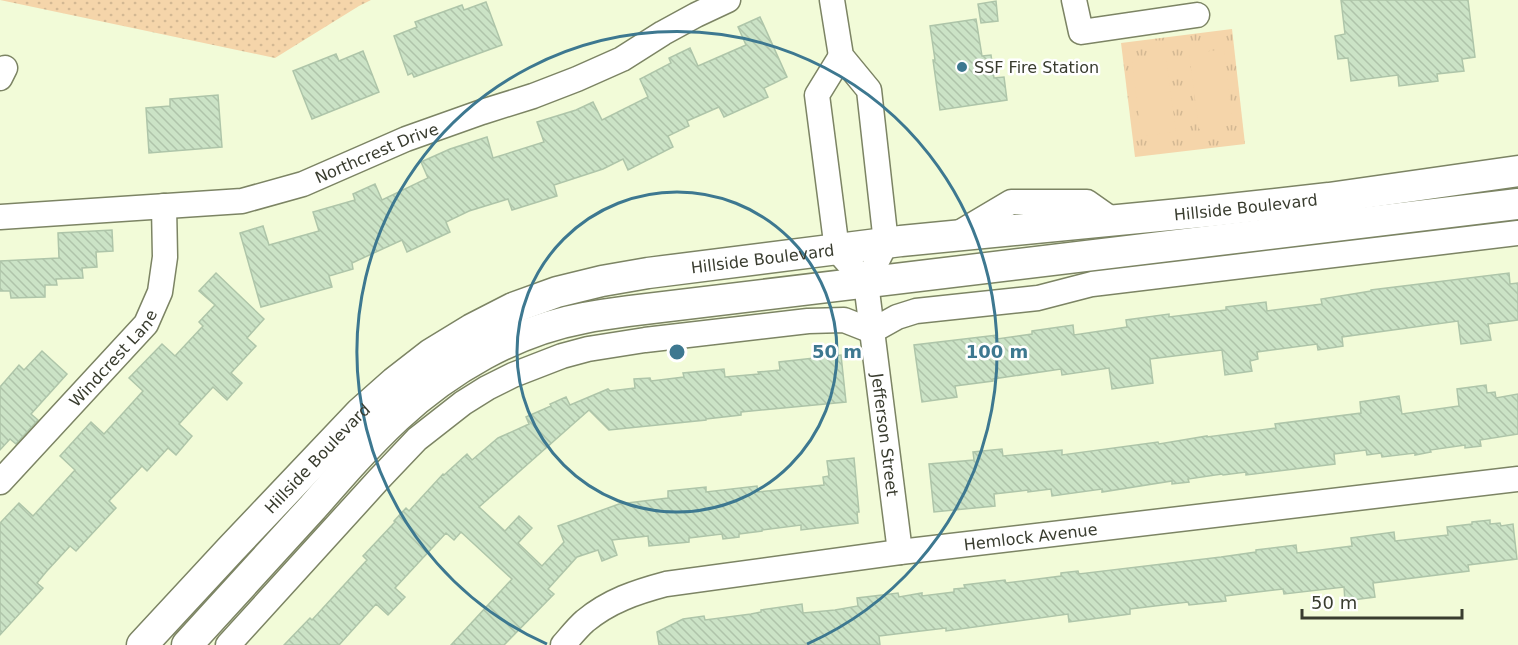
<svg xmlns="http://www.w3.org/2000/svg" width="1518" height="645" font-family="'DejaVu Sans',sans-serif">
<defs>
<pattern id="grass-dots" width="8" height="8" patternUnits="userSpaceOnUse" patternTransform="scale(1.5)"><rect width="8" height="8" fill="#f5d5aa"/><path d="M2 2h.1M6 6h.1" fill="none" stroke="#d3b893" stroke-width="1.8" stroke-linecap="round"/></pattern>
<pattern id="park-tufts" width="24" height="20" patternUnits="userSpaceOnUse" patternTransform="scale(1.5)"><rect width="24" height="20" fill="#f5d5aa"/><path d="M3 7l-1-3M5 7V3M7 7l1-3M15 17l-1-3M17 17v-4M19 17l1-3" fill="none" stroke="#d3b893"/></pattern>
<pattern id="building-back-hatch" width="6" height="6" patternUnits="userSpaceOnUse" patternTransform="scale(1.5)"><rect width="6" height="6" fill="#cbe3c6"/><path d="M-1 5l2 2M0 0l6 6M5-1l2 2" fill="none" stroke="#afc4aa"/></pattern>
</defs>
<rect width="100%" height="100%" fill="#f2fbd8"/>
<path fill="url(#grass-dots)" d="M0 0H371L359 6 275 58Z"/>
<path fill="url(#park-tufts)" d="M1232 29 1245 144 1135 157 1121 43Z"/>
<g fill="#f5d5aa">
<path d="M1224 49 1233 125 1199 129 1189 54Z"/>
<path d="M1166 57 1176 132 1141 136 1132 61Z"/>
</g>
<g fill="url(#building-back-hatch)" stroke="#aec5a9" stroke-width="1.5">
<path d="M1341 0H1468L1475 57 1462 59 1464 71 1437 74 1438 81 1399 86 1398 75 1351 81 1348 58 1338 59 1335 36 1345 34Z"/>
<path d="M996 1 998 21 981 23 978 4Z"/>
<path d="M486 2 502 45 414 77 412 73 408 75 394 36 417 27 415 22 462 5 464 10Z"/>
<path d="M760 17 787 77 764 88 768 97 724 117 719 107 687 121 689 126 668 136 673 147 628 170 623 159 603 169 554 185 557 196 512 210 508 199 469 211 446 222 450 232 407 252 402 240 352 263 353 269 329 276 332 287 261 307 240 233 263 226 269 245 319 231 313 212 355 200 353 194 375 184 382 200 428 178 421 162 450 149 487 137 493 158 544 142 537 122 576 110 593 102 602 120 648 97 640 79 671 63 669 58 690 48 698 66 746 45 738 27Z"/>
<path d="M976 19 982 56 991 55 994 78 1004 77 1007 100 940 110 933 60H935L930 26Z"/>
<path d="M363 51 379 92 312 119 293 71 336 54 339 61Z"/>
<path d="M218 95 222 147 149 153 146 108 170 106V99Z"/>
<path d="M112 230 113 251 96 252 97 267 82 268 83 278 56 279 57 285H45V297L11 298 10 291H0V261L59 258 58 233Z"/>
<path d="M216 273 264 319 247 338 256 346 231 373 242 383 227 400 213 387 179 424 192 436 176 455 168 448 147 471 142 466 109 501 116 508 76 551 70 546 46 572 37 583 43 588 0 635V523L19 503 33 516 75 470 60 456 91 422 104 434 143 391 129 378 162 344 175 356 203 326 199 322 215 305 199 291Z"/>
<path d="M1509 273 1510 284 1518 283V320L1488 324 1491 340 1461 344 1458 321 1342 337 1343 346 1318 350 1317 344 1257 352 1258 359 1250 361 1252 371 1225 375 1222 350 1150 359 1153 383 1112 389 1109 368 1062 375 1061 369 993 379V381L955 386 957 397 922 402 914 345 997 335V339L1032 334V331L1073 325 1074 335 1127 327 1126 320 1169 314V317L1193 314 1226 310V307L1266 302 1267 311 1322 304 1321 299 1371 291V290Z"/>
<path d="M42 351 67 374 31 414 38 420 16 444 10 439 0 450V387L19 365 24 370Z"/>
<path d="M841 355 846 402 741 412V415L706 419V420L609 430 589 410 479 507 505 531 519 516 532 528 518 543 542 566 564 542 558 526 619 504 668 498V491L706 487V492L757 486 758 492 824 485 823 477 829 476 827 461 854 458 859 512H857L858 523 801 530V525L762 530V531L739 534V537L723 539 722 534 689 538V542L649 546 648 536 612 540 617 555 602 561 598 550 577 557 548 589 554 594 504 645H451L512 579 461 532 454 540 446 533 395 588 405 597 388 615 376 604 339 645H284L310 618 312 620 367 560 363 556 395 522 394 521 406 508 409 511 443 474 444 475 467 454 472 460 498 438 529 424 526 417 551 406 550 404 566 397 570 405 608 389 610 391 635 388 634 379 650 378 651 381 684 377 683 373 724 369 725 377 759 374 758 372 780 370 779 362Z"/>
<path d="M1486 385 1487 393 1495 392 1496 398 1518 394V434L1480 440 1481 446 1465 448V445L1430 450 1431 452 1415 455V453L1382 457 1381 453 1367 455 1366 450 1334 454 1335 464 1246 475V472L1223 475 1222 474 1188 479 1189 482 1172 484V481L1102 492V489L1052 496 1051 489 1028 492V490L994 494 995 506 934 512 929 464 974 460 973 452 1002 449 1003 456 1062 450V455L1158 442 1159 444 1207 436V437L1276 428 1275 424 1361 413 1360 402 1399 396 1402 414 1459 406 1457 389Z"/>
<path d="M1490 520V524L1500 523 1501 526 1513 524 1517 559 1468 565 1469 571 1373 583 1375 597 1345 601 1344 587 1284 594 1283 589 1225 596 1226 601 1189 605 1188 602 1130 609V614L1069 622 1068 614 946 631V628L879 636 880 645H659L657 632 683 619 704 616 705 620 751 614 761 612V610L802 604 803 613 835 610 858 606 857 598 882 595 898 593 899 597 922 593V596L954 592V589L965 588 964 585 1005 580 1006 583 1061 576V573L1078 571 1079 574 1221 557 1256 552V550L1296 545 1297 553 1352 546 1351 538 1394 532 1395 541 1448 535 1447 527 1472 524V522Z"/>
</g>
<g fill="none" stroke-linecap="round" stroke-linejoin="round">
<g stroke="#7c8464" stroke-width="27">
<g id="minor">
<path d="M832 0 841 56 869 90 886 243 866 283"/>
<path d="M1074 0 1081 32 1197 15"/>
<path d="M841 56 817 95 837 250 866 283"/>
<path d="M0 78 5 68"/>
<path id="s1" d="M0 217 242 201 303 184 406 139 482 112 533 96 577 79 622 59 663 33 696 15 728 0"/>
<path d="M957 234 1011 202H1087L1114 221"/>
<path id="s2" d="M866 283 900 552"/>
<path d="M872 331 897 317 916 311 1038 298 1092 284 1518 233"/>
<path id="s3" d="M0 482 146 324 160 292 165 257 164 206"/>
<path d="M228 645 379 479 417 439 463 403 487 388 513 375 562 356 588 349 645 340 808 321 844 320 872 331"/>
<path id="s4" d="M563 645C570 637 577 628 585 621 609 601 636 592 666 584L900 552 1518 479"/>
</g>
</g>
<g stroke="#7c8464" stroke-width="33">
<g id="major">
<path id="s5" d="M142 645 231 549 360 413 395 382 431 354 472 329 513 308 557 292 602 281 648 273 901 241 1211 211 1329 198 1518 171"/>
<path d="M187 645C229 599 271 553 313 507 340 476 367 445 397 417 449 369 514 331 584 318 599 315 614 313 629 311L1518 204"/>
</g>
</g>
<use href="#minor" stroke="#fff" stroke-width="24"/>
<use href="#major" stroke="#fff" stroke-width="30"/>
</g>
<g fill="none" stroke="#3d7890" stroke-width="3">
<circle cx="677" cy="352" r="160"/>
<path d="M547 644A320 320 0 1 1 807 644"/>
</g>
<circle fill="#3d7890" stroke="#fff" stroke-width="2" cx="962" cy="67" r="6"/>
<g text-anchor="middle" stroke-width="5" stroke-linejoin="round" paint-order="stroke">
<g font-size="16" fill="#393c2f" stroke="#fff" text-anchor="start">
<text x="974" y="73">SSF Fire Station</text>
</g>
<g font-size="16" fill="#393c2f" stroke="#fff">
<text dy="6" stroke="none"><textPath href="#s1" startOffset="386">Northcrest Drive</textPath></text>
<text dy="6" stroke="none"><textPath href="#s5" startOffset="1246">Hillside Boulevard</textPath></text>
<text dy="6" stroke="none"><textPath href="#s5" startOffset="760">Hillside Boulevard</textPath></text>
<text dy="6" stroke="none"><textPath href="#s3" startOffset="168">Windcrest Lane</textPath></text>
<text dy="6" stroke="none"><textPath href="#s2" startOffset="153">Jefferson Street</textPath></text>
<text dy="6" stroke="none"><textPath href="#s5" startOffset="256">Hillside Boulevard</textPath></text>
<text dy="6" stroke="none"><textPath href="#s4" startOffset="490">Hemlock Avenue</textPath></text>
</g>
</g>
<circle cx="677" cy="352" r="9" fill="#3d7890" stroke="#fff" stroke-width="3"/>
<g font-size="18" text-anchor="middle" font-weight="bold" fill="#3d7890" stroke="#fff" stroke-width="5" stroke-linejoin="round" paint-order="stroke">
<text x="837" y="358">50 m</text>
<text x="997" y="358">100 m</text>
</g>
<path d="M1302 609v9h160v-9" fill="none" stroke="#393c2f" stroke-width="3"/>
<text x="1311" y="609" font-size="18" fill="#393c2f" stroke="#ffffff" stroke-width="4.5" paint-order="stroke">50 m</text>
</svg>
